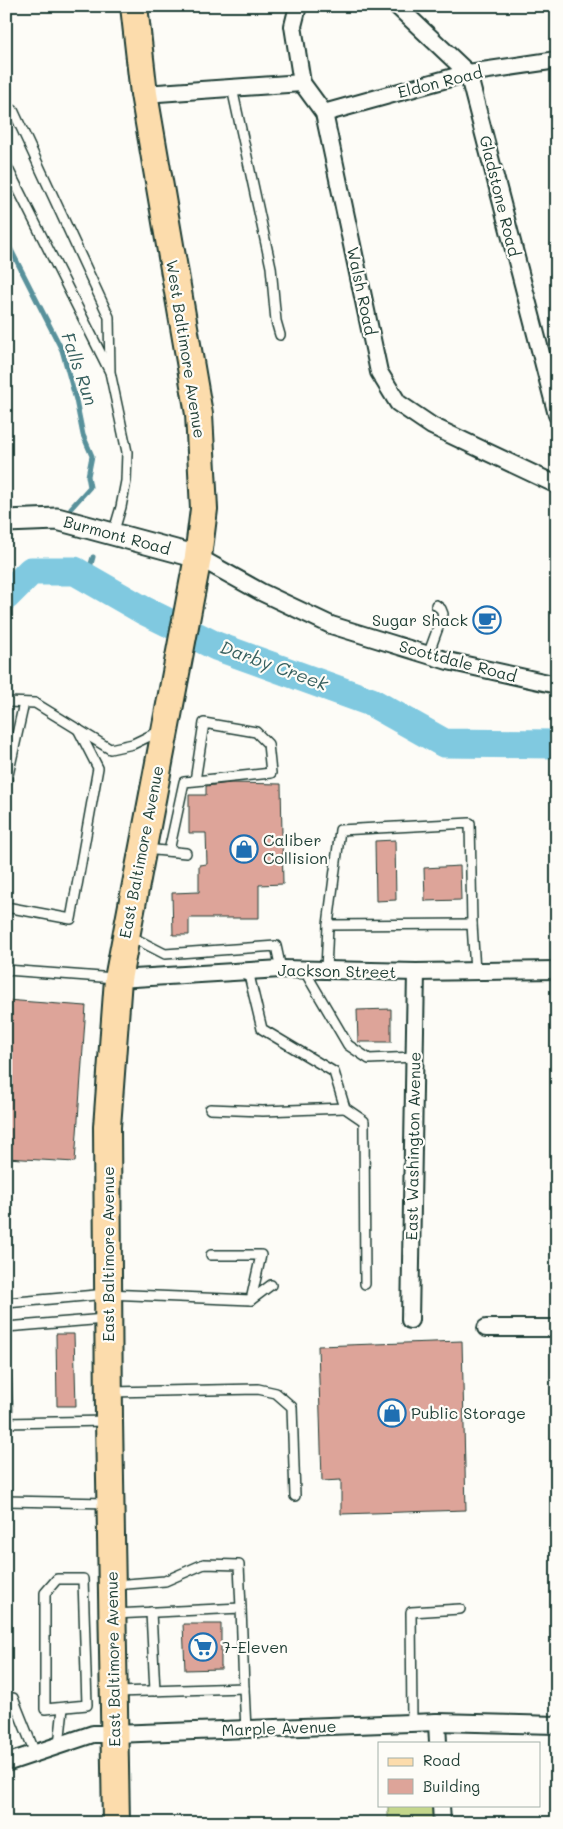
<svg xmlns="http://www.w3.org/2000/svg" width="563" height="1829" font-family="Mali,sans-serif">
<rect width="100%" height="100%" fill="#fdfcf7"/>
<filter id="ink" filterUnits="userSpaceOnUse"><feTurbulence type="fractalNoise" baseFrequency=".02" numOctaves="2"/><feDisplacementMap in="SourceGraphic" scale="10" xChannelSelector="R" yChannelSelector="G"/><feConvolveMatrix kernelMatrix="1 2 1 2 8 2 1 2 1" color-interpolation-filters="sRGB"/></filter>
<g filter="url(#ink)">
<rect fill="#c4d68b" stroke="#728a60" x="388" y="1805" width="46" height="18"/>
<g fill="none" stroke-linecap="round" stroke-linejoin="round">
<g stroke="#59919b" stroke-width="5">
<path d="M6 240 62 350 76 400 83 435 92 456 88 476 90 487 71 508"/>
<path d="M87 578 93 557"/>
</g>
<path stroke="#80c9e0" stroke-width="29" d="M6 596 31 571H75L143 610 216 646 371 702 444 743 557 744"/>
</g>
<g fill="#dda499" stroke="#1f3d34">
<path d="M231 783 281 784 283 884 259 885V918H189V935H173L172 893 199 892V865L207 864 206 833H189V795H206V786Z"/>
<path d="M395 840 396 900 376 901 375 841Z"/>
<path d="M460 866 461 900 425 901 424 868Z"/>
<path d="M6 1000 86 1006 75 1162 6 1158Z"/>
<path d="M391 1009V1042H358L357 1010Z"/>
<path d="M56 1334H74L76 1406H57Z"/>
<path d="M462 1341 466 1510 341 1514V1480L322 1481 318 1346Z"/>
<path d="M183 1624H221V1669L185 1670Z"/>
</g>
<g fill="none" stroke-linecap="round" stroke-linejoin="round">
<g stroke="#1f3d34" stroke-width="12">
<g id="service">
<path d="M232 88 271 267 276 321 280 335"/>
<path d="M6 113 13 110 109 317 110 372 127 452 126 481 121 507 113 534"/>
<path d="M6 165 109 370"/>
<path d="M428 655 443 614 441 609 436 605"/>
<path d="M6 702 35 703 110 749 133 744 160 731"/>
<path d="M6 784 24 703"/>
<path d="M145 849 186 853"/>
<path d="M169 851 184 782 195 781 271 773 268 744 256 732 204 723 195 781"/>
<path d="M6 907 71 919 98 768 78 729"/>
<path d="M328 925 340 830 470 823 472 924"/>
<path d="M128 935 165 954 276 946 281 969"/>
<path d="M6 970 115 978"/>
<path d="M304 970 348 1045 369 1059 415 1057"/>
<path d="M326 970 328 925 472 924 475 971"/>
<path d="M248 971 262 1029 334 1072 345 1108 364 1121 365 1284"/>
<path d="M210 1109 263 1111 345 1108"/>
<path d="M211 1255H261L251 1300"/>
<path d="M6 1303 107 1294 251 1300 271 1285"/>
<path d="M6 1327 105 1319"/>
<path d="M6 1376 8 1423"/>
<path d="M111 1392 258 1389 276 1393 292 1407 295 1496"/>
<path d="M6 1423 106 1421"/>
<path d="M6 1501 108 1503"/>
<path d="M57 1579H83L87 1705 45 1709V1593Z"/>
<path d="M114 1585 165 1581 204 1564 239 1565 241 1608"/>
<path d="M151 1612 155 1691"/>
<path d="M114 1614 241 1608 244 1688 117 1692"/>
<path d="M244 1688 246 1730"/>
<path d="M6 1698H13L35 1753"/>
<path d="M412 1723 411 1612 460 1609"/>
<path d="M59 1745 63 1708"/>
</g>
</g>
<g stroke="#1f3d34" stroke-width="20">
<g id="minor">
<path d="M298 6 293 26 302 83 324 113 379 372 398 403 432 426 557 485"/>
<path d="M397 6 468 73 557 415"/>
<path d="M144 94 302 83"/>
<path d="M324 113 468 73 557 60"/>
<path d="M198 557 261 592 331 625 448 661 557 685"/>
<path d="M118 979 281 969 416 972 557 970"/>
<path d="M410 1320 416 972"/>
<path d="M486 1328H557"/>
<path d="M437 1722 438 1743"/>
<path d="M6 1763 93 1734H114L437 1722 557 1725"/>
<path d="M441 1805 442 1823"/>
</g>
</g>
<g stroke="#1f3d34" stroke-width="25">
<path id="tertiary" d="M6 521 57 519 198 557"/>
</g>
<g stroke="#1f3d34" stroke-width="30">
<path id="primary" d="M116 1823 109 1421 107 1127 118 979 198 557 204 509 199 414 144 94 134 6"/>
</g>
<use href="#service" stroke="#fdfcf7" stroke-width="9"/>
<use href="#minor" stroke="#fdfcf7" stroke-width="16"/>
<use href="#tertiary" stroke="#fdfcf7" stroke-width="21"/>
<use href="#primary" stroke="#fcdcac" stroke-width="26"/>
</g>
</g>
<defs>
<g id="cafe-ring" transform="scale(1.4375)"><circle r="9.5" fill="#fdfcf7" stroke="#1f6fb2" stroke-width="1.5"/><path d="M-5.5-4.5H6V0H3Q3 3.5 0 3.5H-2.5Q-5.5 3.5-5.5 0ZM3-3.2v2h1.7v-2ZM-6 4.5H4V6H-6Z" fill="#1f6fb2"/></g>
<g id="shop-ring" transform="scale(1.4375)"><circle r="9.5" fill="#fdfcf7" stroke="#1f6fb2" stroke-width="1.5"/><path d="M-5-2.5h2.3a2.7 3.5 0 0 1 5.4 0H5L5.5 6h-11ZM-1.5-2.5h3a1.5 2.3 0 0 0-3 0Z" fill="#1f6fb2"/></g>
<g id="supermarket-ring" transform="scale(1.4375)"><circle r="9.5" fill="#fdfcf7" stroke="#1f6fb2" stroke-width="1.5"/><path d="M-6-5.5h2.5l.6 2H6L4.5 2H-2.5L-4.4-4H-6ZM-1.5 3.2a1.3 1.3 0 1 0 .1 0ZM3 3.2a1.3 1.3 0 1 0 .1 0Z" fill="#1f6fb2"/></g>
</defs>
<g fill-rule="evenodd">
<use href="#cafe-ring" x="487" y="620"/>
<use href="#shop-ring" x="244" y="849"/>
<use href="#shop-ring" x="392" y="1413"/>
<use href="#supermarket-ring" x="203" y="1647"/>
</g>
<g text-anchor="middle" stroke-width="4.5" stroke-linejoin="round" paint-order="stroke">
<g font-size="16" fill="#1f3d34" stroke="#fdfcf7">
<text transform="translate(440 82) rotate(-14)" y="6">Eldon Road</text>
<text transform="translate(500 196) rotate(76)" y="6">Gladstone Road</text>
<text transform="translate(362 291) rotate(78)" y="6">Walsh Road</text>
<text transform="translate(186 349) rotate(81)" y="6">West Baltimore Avenue</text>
<text transform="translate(117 535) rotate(15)" y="6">Burmont Road</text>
<text transform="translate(458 661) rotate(15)" y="6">Scottdale Road</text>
<text transform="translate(141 852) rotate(-79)" y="6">East Baltimore Avenue</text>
<text transform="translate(337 971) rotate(1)" y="6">Jackson Street</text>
<text transform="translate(413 1146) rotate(-89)" y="6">East Washington Avenue</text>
<text transform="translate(108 1254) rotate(-90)" y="6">East Baltimore Avenue</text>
<text transform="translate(113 1659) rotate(-91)" y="6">East Baltimore Avenue</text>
<text transform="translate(279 1728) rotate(-2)" y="6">Marple Avenue</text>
</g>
<g font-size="16" fill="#1f3d34" stroke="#fdfcf7" text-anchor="start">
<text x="468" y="626" text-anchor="end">Sugar Shack</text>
<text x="263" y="846">Caliber<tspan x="263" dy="18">Collision</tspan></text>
<text x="411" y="1419">Public Storage</text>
<text x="222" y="1653">7-Eleven</text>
</g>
<g font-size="18" font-style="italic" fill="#37605f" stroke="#fdfcf7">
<text transform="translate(79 369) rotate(71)" y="6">Falls Run</text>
<text transform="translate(274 666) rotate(20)" y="6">Darby Creek</text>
</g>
</g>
<rect width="563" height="1829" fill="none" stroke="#fdfcf7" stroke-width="25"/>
<rect x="12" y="12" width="538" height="1804" fill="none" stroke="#1f3d34" stroke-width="2" filter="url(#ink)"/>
<rect x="378" y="1742" width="162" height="65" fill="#fdfcf7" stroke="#a4b0a9"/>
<rect x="388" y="1758" width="25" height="8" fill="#fcdcac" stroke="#a4b0a9"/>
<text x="423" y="1766" font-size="15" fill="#1f3d34">Road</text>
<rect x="388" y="1779" width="25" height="15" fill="#dda499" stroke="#a4b0a9"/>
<text x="423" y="1792" font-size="15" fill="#1f3d34">Building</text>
</svg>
